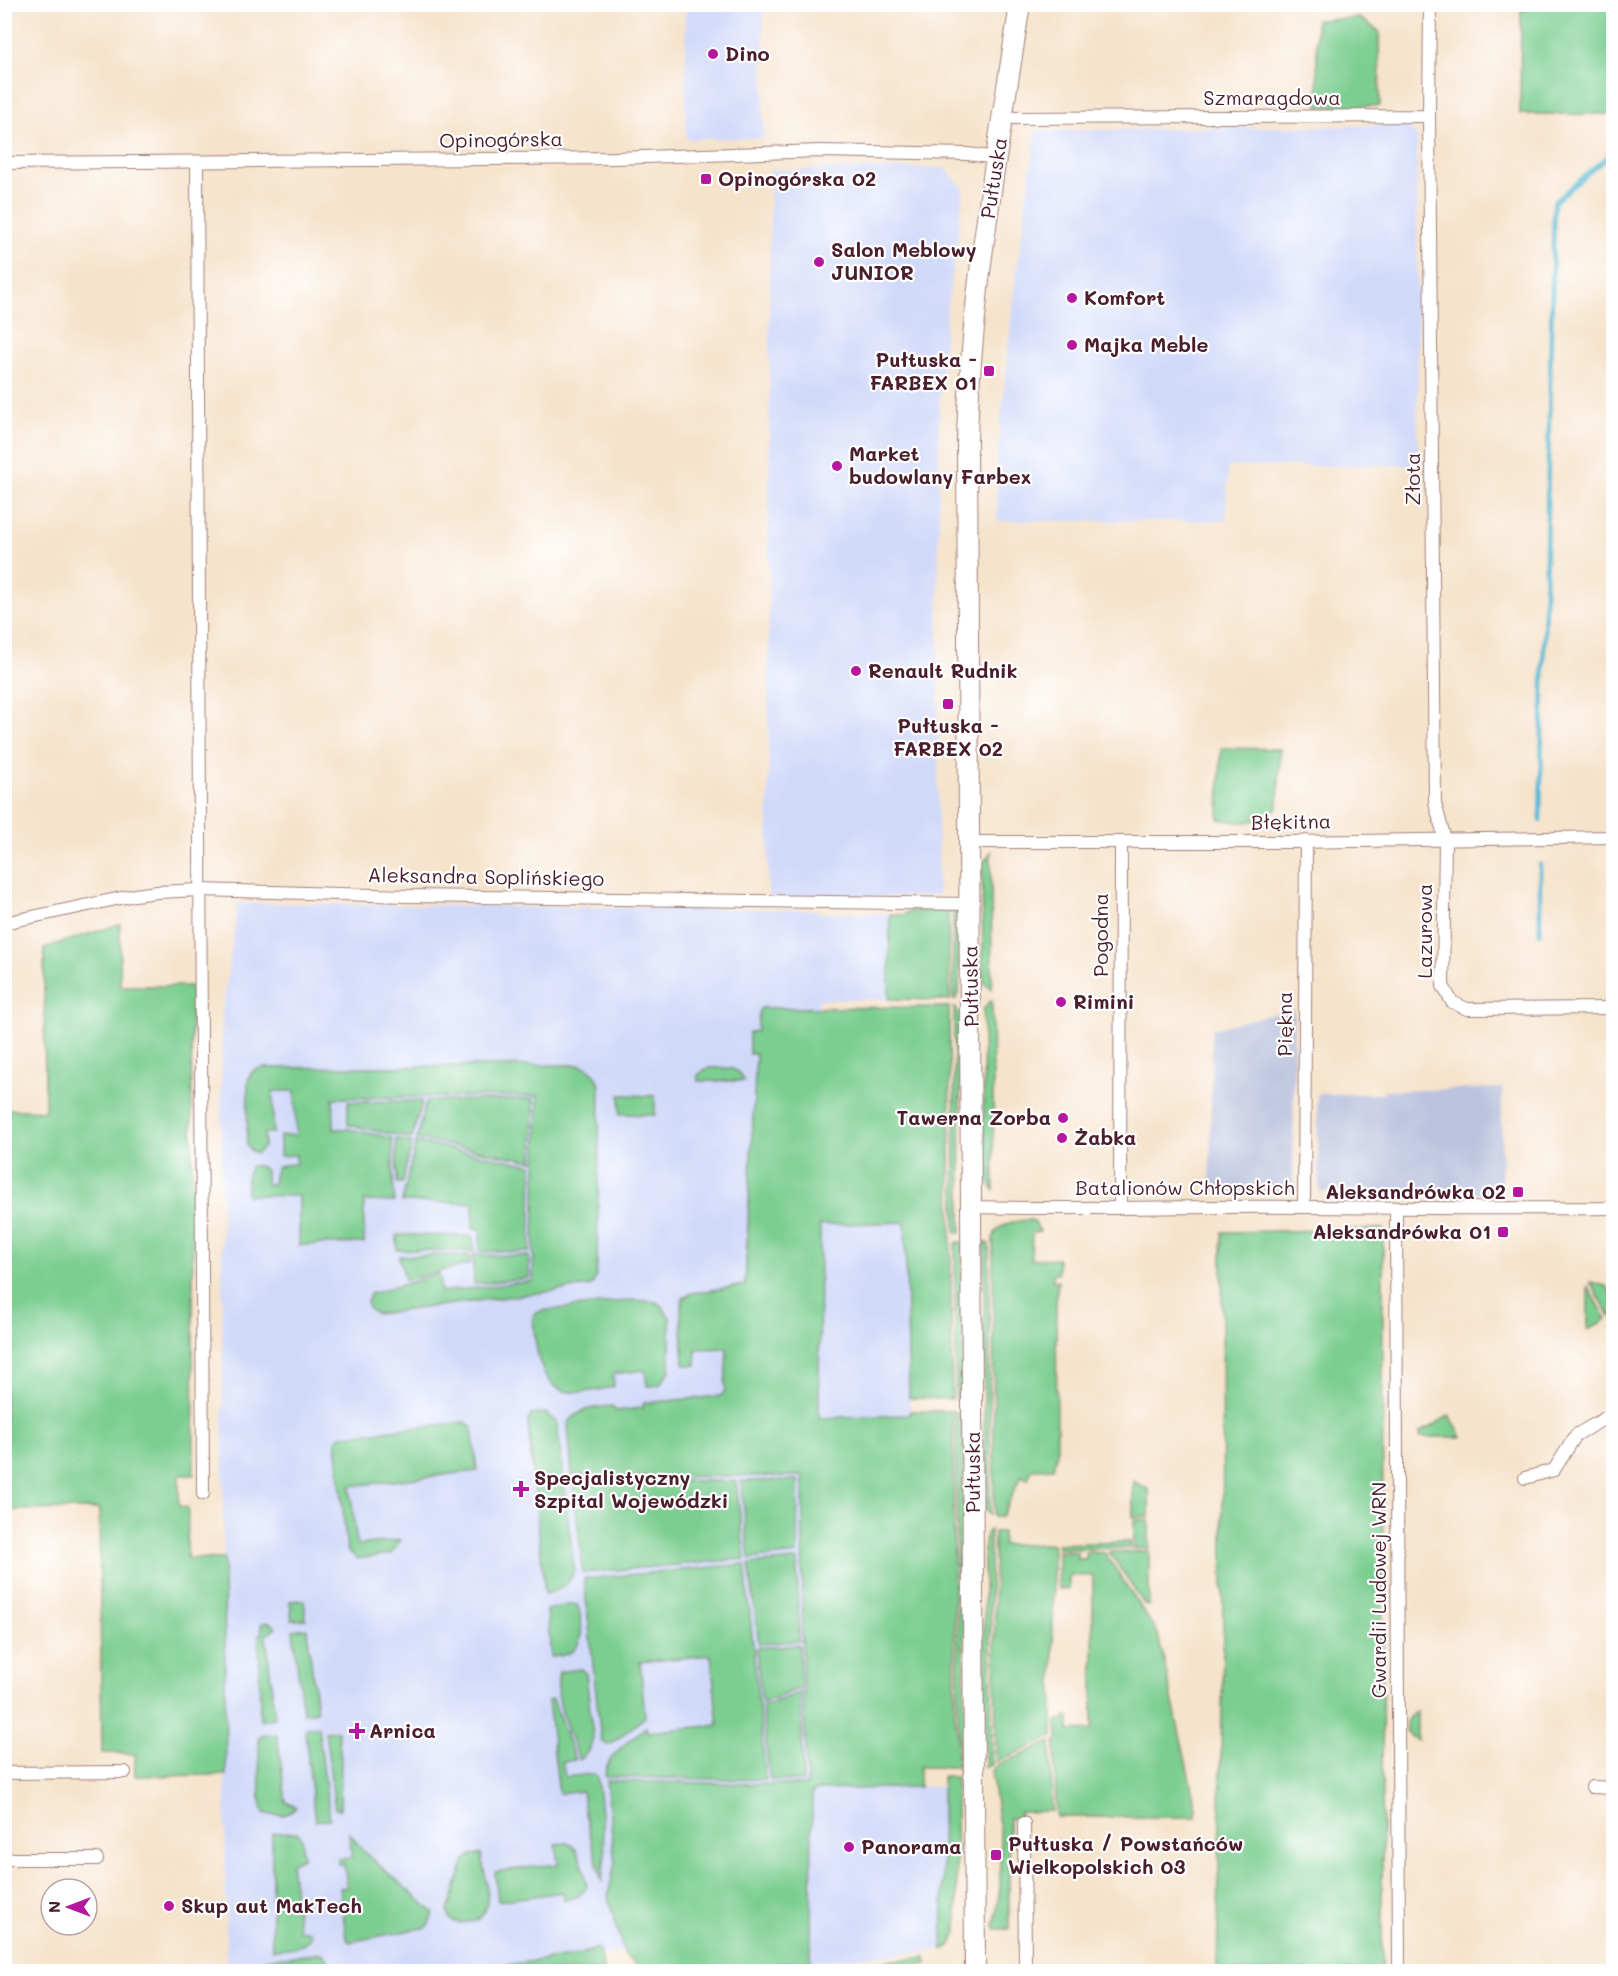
<svg xmlns="http://www.w3.org/2000/svg" width="1618" height="1976" font-family="Mali,sans-serif">
<rect width="100%" height="100%" fill="#fff"/>
<filter id="ink" filterUnits="userSpaceOnUse"><feTurbulence type="fractalNoise" baseFrequency=".0167" numOctaves="2"/><feDisplacementMap in="SourceGraphic" scale="12" xChannelSelector="R" yChannelSelector="G"/><feConvolveMatrix kernelMatrix="1 2 1 2 8 2 1 2 1" color-interpolation-filters="sRGB"/></filter>
<filter id="wash" filterUnits="userSpaceOnUse"><feTurbulence type="fractalNoise" baseFrequency=".008" numOctaves="4" result="noise"/><feDisplacementMap in="SourceGraphic" scale="24" xChannelSelector="R" yChannelSelector="G"/><feGaussianBlur stdDeviation="1.35" result="paint"/><feColorMatrix in="noise" values="0 0 0 0 0 0 0 0 0 0 0 0 0 0 0 0 0 1.4 0 .05"/><feComposite in="paint" operator="in"/></filter>
<g filter="url(#wash)">
<rect width="100%" height="100%" fill="#f6e3cb"/>
<g fill="#d1d9f9">
<path d="M685 5H763L764 138 686 139Z"/>
<path d="M1406 125 1417 136 1418 465 1228 467 1226 521H997V463L1013 298 1036 131Z"/>
<path d="M945 168 964 189 946 317 939 407 938 896 768 898 770 170Z"/>
<path d="M238 903 817 910 818 913 890 914 889 999 818 1000 819 1224 905 1222 910 1411V1415L819 1418 821 1789 942 1786 943 1950 811 1961 812 1793 635 1964 620 1952 602 1955 591 1968 547 1971 226 1972 221 1095 222 1014Z"/>
</g>
<g fill="#bbc3de">
<path d="M1294 1009 1293 1192 1210 1191 1212 1029Z"/>
<path d="M1502 1088 1501 1194 1319 1192 1317 1094H1384V1091Z"/>
</g>
<g fill="#7bce90" stroke="#62765e" stroke-width="1.5">
<path d="M1521 5H1613V114H1520Z"/>
<path d="M1359 18 1379 31 1380 106 1318 107 1316 20Z"/>
<path d="M1221 748 1280 749 1278 807C1258 825 1244 824 1219 819Z"/>
<path d="M991 852 992 989 985 984 983 978 982 864Z"/>
<path d="M938 907H948L950 1000 889 999 890 914 903 915 913 910H937Z"/>
<path d="M953 907 959 913V994L956 999H953Z"/>
<path d="M120 924V986H191L194 1475H179V1506L188 1508 187 1558 224 1559 226 1775 135 1776V1754L102 1753 99 1509 5 1510V1109L45 1111 44 948Z"/>
<path d="M992 1000 994 1190 987 1180 984 1165 983 1010 989 1002Z"/>
<path d="M949 1007 952 1399 909 1398 905 1222 820 1225 819 1418 909 1415 910 1411H953L955 1715 957 1734V1767H919V1787L821 1790 812 1792 811 1961 707 1971 649 1972 635 1964 625 1956 608 1896 615 1863 606 1781 807 1785 802 1643 803 1476 616 1477 572 1475 568 1424C578 1408 594 1408 612 1406L616 1411 642 1408 644 1403 720 1396 725 1391 727 1348 696 1349V1365H684L681 1307 683 1298 692 1293 745 1285 756 1054H749V1032L757 1031 759 1010 762 1008Z"/>
<path d="M954 1007 957 1009 960 1015 961 1233H956L955 1231Z"/>
<path d="M580 1065C591 1068 597 1074 600 1085L597 1267 595 1279 591 1286 377 1314 368 1308 367 1303 370 1294 439 1274 441 1292 533 1281 538 1096 333 1098 334 1129H348L392 1138 394 1202 364 1201V1243L299 1245V1196L247 1195V1174L251 1166C257 1165 261 1166 266 1171V1184H273C275 1164 277 1165 296 1164V1155L280 1156V1136L296 1135 295 1091H273V1133H264V1147L256 1154 251 1151 247 1145 248 1081C250 1073 253 1069 263 1068Z"/>
<path d="M707 1068C722 1068 738 1064 744 1081H698V1075Z"/>
<path d="M620 1095 655 1096V1115L620 1114Z"/>
<path d="M534 1099 533 1161 417 1139 426 1101Z"/>
<path d="M422 1101 412 1138 348 1125V1102Z"/>
<path d="M396 1139 412 1142 402 1183H397Z"/>
<path d="M416 1142 532 1165 530 1252 480 1251V1229H473V1203L402 1202Z"/>
<path d="M1031 1220 1035 1223 1040 1231 1032 1233 1031 1259 1058 1258V1273L1053 1274V1281H1058L1056 1305 1057 1453 1053 1468 1032 1469 1028 1479 1021 1476 1002 1516H994L993 1238C998 1222 1016 1221 1031 1220Z"/>
<path d="M1383 1229 1382 1971H1217L1223 1651 1222 1232Z"/>
<path d="M397 1235 472 1236 475 1251 397 1250Z"/>
<path d="M957 1242H962L963 1397 956 1400 955 1244Z"/>
<path d="M984 1242 989 1244 990 1515 985 1511 984 1506Z"/>
<path d="M469 1255 470 1264 405 1280 399 1256Z"/>
<path d="M473 1255 529 1256V1278L474 1284Z"/>
<path d="M1590 1282 1606 1286 1613 1296V1317H1611Z"/>
<path d="M1588 1287 1607 1319 1588 1330Z"/>
<path d="M633 1300 656 1302 662 1306 670 1318V1370L659 1385 647 1386 645 1370 613 1374 614 1387C600 1389 585 1393 571 1392 538 1391 535 1342 533 1318L534 1314 541 1311Z"/>
<path d="M956 1412 963 1414 965 1761 961 1765 958 1715Z"/>
<path d="M546 1413 557 1423 574 1570C570 1586 559 1590 545 1594L528 1422 531 1415Z"/>
<path d="M1450 1415 1462 1437H1420V1433Z"/>
<path d="M465 1422 472 1427 477 1471 350 1486 357 1545 401 1540 391 1554 357 1559 347 1550 336 1441 340 1436Z"/>
<path d="M573 1480 736 1481 745 1559 583 1573Z"/>
<path d="M798 1480 797 1554 749 1559 741 1481Z"/>
<path d="M1133 1481 1149 1490V1517H1133Z"/>
<rect x="1134" y="1520" width="15" height="28"/>
<path d="M990 1530 992 1765 985 1767 984 1541 987 1532Z"/>
<path d="M994 1532H1002L1003 1545 1052 1544 1053 1552V1737L996 1762Z"/>
<path d="M1131 1542V1548L1058 1549 1056 1544Z"/>
<path d="M1149 1551V1606L1144 1604 1109 1552Z"/>
<path d="M1058 1552H1077V1559H1086V1552L1105 1553 1158 1634 1196 1808V1817H1056L1055 1743 1058 1739 1057 1721 1065 1720V1716H1069V1731L1093 1730V1576L1069 1575V1589H1058Z"/>
<path d="M797 1560 799 1641 759 1644 749 1564Z"/>
<path d="M745 1564 766 1780 605 1777C604 1756 632 1739 646 1727L647 1732 718 1725 711 1655 640 1662 645 1717 611 1744 607 1745 601 1740 584 1579Z"/>
<path d="M304 1600 306 1619 292 1620 290 1601Z"/>
<path d="M573 1604 577 1605C583 1618 585 1643 571 1652 565 1656 558 1656 551 1657L547 1610Z"/>
<path d="M268 1622 276 1627 266 1635 275 1718 260 1720 259 1634H262L261 1624Z"/>
<path d="M307 1628 317 1711 303 1713 293 1630Z"/>
<path d="M799 1645 801 1688 762 1703 756 1648Z"/>
<path d="M581 1669 586 1674 593 1737 589 1751 579 1760C570 1733 553 1701 559 1672Z"/>
<path d="M801 1692 803 1781 770 1780 762 1707Z"/>
<path d="M553 1699 575 1760 562 1762 565 1777 594 1774 597 1776 605 1853 602 1882 585 1814 582 1791 559 1794 548 1700Z"/>
<path d="M1417 1712V1740C1402 1734 1402 1718 1417 1712Z"/>
<path d="M318 1727 330 1819 315 1821 305 1731 307 1728Z"/>
<path d="M338 1731 341 1760 340 1810 335 1808 325 1732Z"/>
<path d="M277 1734 286 1802 296 1807C289 1817 275 1816 264 1813L260 1798 259 1740 260 1736Z"/>
<path d="M1051 1742 1052 1811 1020 1812V1818H1009V1929H996L994 1927 1000 1888V1831L991 1772 996 1766Z"/>
<path d="M942 1777H956L957 1932 949 1948 943 1950Z"/>
<path d="M297 1832 301 1838 303 1858 291 1863 299 1931H310L311 1938C302 1949 286 1948 272 1949V1833Z"/>
<path d="M349 1833 364 1852 434 1913 427 1927 349 1942 346 1935 340 1888 347 1887 344 1864H338V1859L352 1858Z"/>
<path d="M567 1843C583 1849 583 1872 587 1886 581 1897 575 1898 564 1900L562 1892 498 1901 495 1872 558 1864 556 1844Z"/>
<path d="M481 1854C484 1874 499 1918 469 1922 461 1923 458 1924 451 1920L448 1911 465 1860 471 1856Z"/>
<path d="M598 1948 604 1971H465L578 1955Z"/>
<path d="M321 1953C329 1957 329 1963 330 1971H258L261 1963 266 1959Z"/>
<path d="M926 1957 927 1964 897 1967 885 1961Z"/>
</g>
<g fill="none" stroke-linecap="round" stroke-linejoin="round">
<g stroke="#53b7d2" stroke-width="4.5">
<path d="M1540 820 1554 202 1614 151"/>
<path d="M1540 933V864"/>
</g>
</g>
</g>
<g filter="url(#ink)">
<g fill="none" stroke-linecap="round" stroke-linejoin="round">
<g stroke="#a0817b" stroke-width="14">
<g id="minor">
<path d="M1429 116 1435 803 1445 840 1443 986 1452 1002 1467 1009 1614 1008"/>
<path d="M1003 118 1429 116 1430 4"/>
<path d="M197 162 203 1494"/>
<path d="M4 163 614 158 821 151 968 154 997 158"/>
<path d="M969 842H1292L1614 837"/>
<path d="M4 923 135 895 157 892 200 890 407 896 970 904"/>
<path d="M972 1207C1083 1210 1193 1206 1304 1207 1407 1208 1510 1209 1614 1208"/>
<path d="M1304 1207 1306 841"/>
<path d="M1120 1208 1121 843"/>
<path d="M1396 1208 1399 1972"/>
<path d="M1525 1478 1554 1470 1576 1435 1614 1413"/>
<path d="M4 1773 125 1772"/>
<path d="M1592 1787 1614 1788"/>
<path d="M1024 1823 1025 1972"/>
<path d="M4 1859H97"/>
</g>
</g>
<g stroke="#a0817b" stroke-width="22">
<path id="primary" d="M975 1972 967 443C970 295 998 150 1020 4"/>
</g>
<use href="#minor" stroke="#fff" stroke-width="12"/>
<use href="#primary" stroke="#fff" stroke-width="20"/>
</g>
</g>
<g fill="#b5179e" stroke="#fff" stroke-width="2">
<circle cx="713" cy="54" r="6"/>
<rect x="700" y="173" width="12" height="12" rx="3"/>
<circle cx="819" cy="262" r="6"/>
<circle cx="1072" cy="298" r="6"/>
<circle cx="1072" cy="345" r="6"/>
<rect x="983" y="365" width="12" height="12" rx="3"/>
<circle cx="837" cy="466" r="6"/>
<circle cx="856" cy="671" r="6"/>
<rect x="942" y="698" width="12" height="12" rx="3"/>
<circle cx="1061" cy="1002" r="6"/>
<circle cx="1063" cy="1118" r="6"/>
<circle cx="1062" cy="1138" r="6"/>
<rect x="1512" y="1186" width="12" height="12" rx="3"/>
<rect x="1497" y="1226" width="12" height="12" rx="3"/>
<path d="M518 1480h6v6h6v6h-6v6h-6v-6h-6v-6h6z"/>
<path d="M354 1722h6v6h6v6h-6v6h-6v-6h-6v-6h6z"/>
<circle cx="849" cy="1847" r="6"/>
<rect x="990" y="1849" width="12" height="12" rx="3"/>
<circle cx="169" cy="1906" r="6"/>
</g>
<g text-anchor="middle" stroke-width="4.5" stroke-linejoin="round" paint-order="stroke">
<g font-size="20" font-weight="bold" fill="#4a1f2b" stroke="#fff" text-anchor="start">
<text x="725" y="61">Dino</text>
<text x="718" y="186">Opinogórska 02</text>
<text x="831" y="257">Salon Meblowy<tspan x="831" dy="23">JUNIOR</tspan></text>
<text x="1084" y="305">Komfort</text>
<text x="1084" y="352">Majka Meble</text>
<text x="977" y="367" text-anchor="end">Pułtuska -<tspan x="977" dy="23">FARBEX 01</tspan></text>
<text x="849" y="461">Market<tspan x="849" dy="23">budowlany Farbex</tspan></text>
<text x="868" y="678">Renault Rudnik</text>
<text x="948" y="733" text-anchor="middle">Pułtuska -<tspan x="948" dy="23">FARBEX 02</tspan></text>
<text x="1073" y="1009">Rimini</text>
<text x="1051" y="1125" text-anchor="end">Tawerna Zorba</text>
<text x="1074" y="1145">Żabka</text>
<text x="1506" y="1199" text-anchor="end">Aleksandrówka 02</text>
<text x="1491" y="1239" text-anchor="end">Aleksandrówka 01</text>
<text x="534" y="1485">Specjalistyczny<tspan x="534" dy="23">Szpital Wojewódzki</tspan></text>
<text x="369" y="1738">Arnica</text>
<text x="1008" y="1851">Pułtuska / Powstańców<tspan x="1008" dy="23">Wielkopolskich 03</tspan></text>
<text x="861" y="1854">Panorama</text>
<text x="181" y="1913">Skup aut MakTech</text>
</g>
<g font-size="20" fill="#4a1f2b" stroke="#fff">
<text x="1272" y="105">Szmaragdowa</text>
<text transform="translate(501 140) rotate(-1)" y="7">Opinogórska</text>
<text transform="translate(994 178) rotate(-81)" y="7">Pułtuska</text>
<text transform="translate(1413 479) rotate(-90)" y="7">Złota</text>
<text transform="translate(1291 822) rotate(-1)" y="7">Błękitna</text>
<text transform="translate(486 877) rotate(1)" y="7">Aleksandra Soplińskiego</text>
<text transform="translate(1425 931) rotate(-90)" y="7">Lazurowa</text>
<text transform="translate(1101 935) rotate(-90)" y="7">Pogodna</text>
<text transform="translate(971 986) rotate(-91)" y="7">Pułtuska</text>
<text transform="translate(1285 1024) rotate(-90)" y="7">Piękna</text>
<text x="1185" y="1195">Batalionów Chłopskich</text>
<text transform="translate(973 1472) rotate(-90)" y="7">Pułtuska</text>
<text transform="translate(1379 1590) rotate(-90)" y="7">Gwardii Ludowej WRN</text>
</g>
</g>
<rect width="1618" height="1976" fill="none" stroke="#fff" stroke-width="24"/>
<g transform="translate(69 1907) rotate(270)"><circle r="28" fill="#ffffff" stroke="#b7a5aa" stroke-width="1.5"/>
<path d="M0-4.5L10 22L0 15L-10 22Z" fill="#b5179e"/>
<text y="-9" font-size="16" font-weight="bold" text-anchor="middle" fill="#4a1f2b">N</text>
</g>
</svg>
